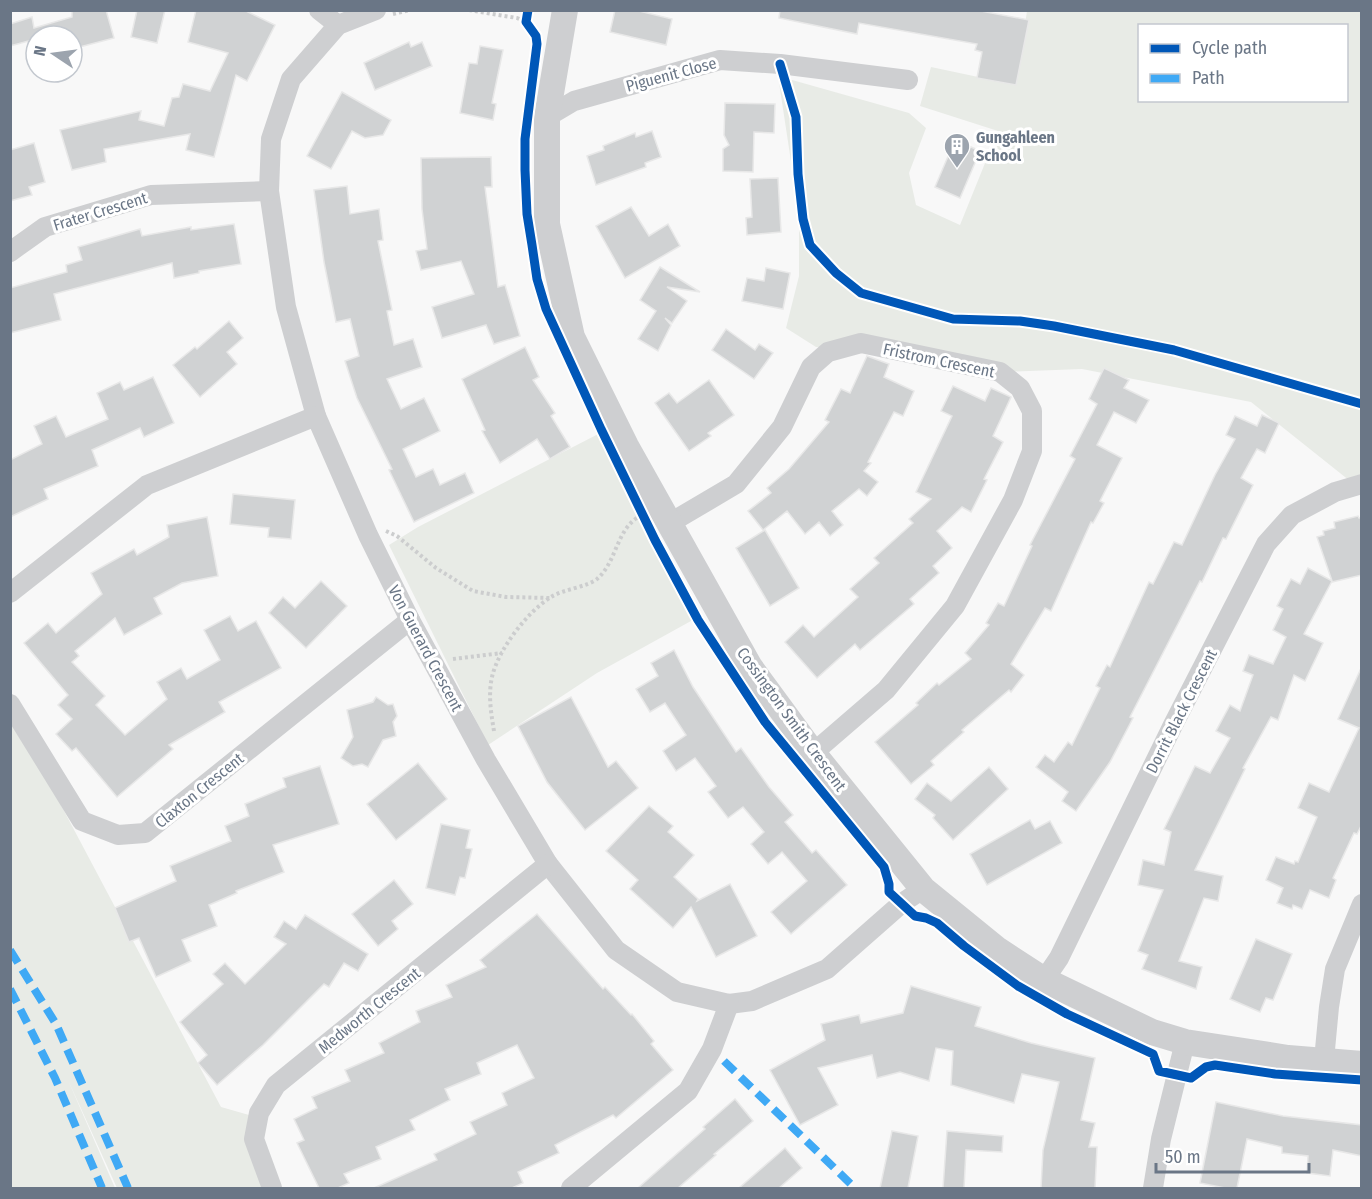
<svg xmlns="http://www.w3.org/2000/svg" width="1372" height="1199" font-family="'Fira Sans Condensed',sans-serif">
<rect width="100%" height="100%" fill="#f8f8f8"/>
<g fill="#e8ebe6" fill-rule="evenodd">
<path d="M1027 11H1361V486L1355 485 1251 402 1082 369 1000 372 910 352 816 347 786 328 799 276V214L778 76 909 113 926 128 909 173 916 205 960 225 998 131 920 106 931 67 1016 85ZM1140 26H1346V100H1140Z"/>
<path d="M606 430 648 519 700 616 597 673 488 745 389 545 418 527Z"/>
<path d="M10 709 221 1107 249 1115 272 1188H117L68 1080 115 1188H11Z"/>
</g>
<g fill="#d0d2d3" stroke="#e8e8e8" stroke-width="1.5">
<path d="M72 10H106L114 38 72 49V36H36V39L10 46V24L32 17 34 28 72 17Z"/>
<path d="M137 10H165L157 43 131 37Z"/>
<path d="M196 10H244L275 25 247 81 236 75 214 157 186 150 190 134 104 149 106 162 72 170 60 130 141 111 139 120 164 126 172 98 179 97 183 84 210 91 228 53 188 42Z"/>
<path d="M615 10H635L672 19 666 45 610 32Z"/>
<path d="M780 10 981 11 1029 20 1016 85 977 78 982 52 975 50 977 44 859 23 857 34 779 18Z"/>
<path d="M409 42 411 47 422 42 432 66 375 90 364 63Z"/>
<path d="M480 46 503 50 492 103 496 104 493 120 460 113 469 63 477 64Z"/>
<path d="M342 92 391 120 383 135 365 138 352 131 331 169 307 156Z"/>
<path d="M725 103 775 104 774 133 754 132 753 172 723 171V149L729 145 724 135Z"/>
<path d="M652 131 661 157 645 163 646 167 596 185 587 156 604 150 603 146 635 133 636 137Z"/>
<path d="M955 140 980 151 960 198 935 187Z"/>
<path d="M34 143 45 182 29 187 32 195 10 201V150Z"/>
<path d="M491 157 492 187H485L498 287 505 285 520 336 494 344 486 325 442 338 432 307 474 294 461 261 421 270 416 251 427 249 422 209 421 158Z"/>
<path d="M778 178 781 232 747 235 746 218 752 217 750 179Z"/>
<path d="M347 186 350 214 379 209 383 240 378 241 392 310 387 311 394 345 413 339 422 367 387 379 401 409 424 398 440 431 403 449 416 477 433 469 440 485 465 473 474 493 414 522 389 470 392 469 357 398 345 361 359 356 350 319 336 322 324 262 314 190Z"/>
<path d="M631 207 649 236 668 224 680 246 625 278 596 226Z"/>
<path d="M234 224 241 264 199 271V273L174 278 172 263 54 294 61 320 10 333V288L67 272 66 265 82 260 78 247 140 229 142 236 191 227V230Z"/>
<path d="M660 267 700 292 667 287 687 301 672 323 665 318 671 325 658 351 638 339 656 311 640 300Z"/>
<path d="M766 268 790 273 783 309 742 301 747 278 764 281Z"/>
<path d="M229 321 243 338 227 352 237 364 200 397 173 365 195 347 197 349Z"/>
<path d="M726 329 755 350 759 344 773 353 754 379 712 350Z"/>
<path d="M525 347 539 377 533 380 555 413 551 416 570 447 550 459 537 439 500 463 482 431 485 430 462 379Z"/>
<path d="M867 356 889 364 884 377 914 391 903 416 894 412 868 462 871 463 864 471 878 482 867 496 859 489 832 511 843 525 830 536 819 522 805 534 787 511 763 530 748 511 771 493 767 488 789 469 829 422 825 420 841 389 850 393Z"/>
<path d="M1104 368 1129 380 1124 388 1149 400 1136 423 1114 412 1097 445 1122 458 1100 501 1104 503 1093 523 1091 522 1051 611 1045 608 1011 664 1024 675 1011 692 1009 690 962 730 964 732 931 761 934 765 911 784 875 742 918 705 916 703 937 683 939 685 971 659 965 653 989 625 986 623 998 603 1004 606 1032 546 1030 545 1075 459 1070 456 1097 404 1089 399Z"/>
<path d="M153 377 174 423 144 437 140 428 92 450 98 466 44 489 48 499 10 517V460L42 444 34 426 56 416 66 437 108 419 97 393 120 382 124 390Z"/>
<path d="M709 380 734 415 708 433 711 436 689 451 655 403 669 393 677 403Z"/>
<path d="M953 386 985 401 991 388 1011 397 993 436 1003 442 984 479 987 480 971 512 962 507 937 531 952 548 933 566 939 573 910 599 914 604 860 650 855 644 817 678 785 642 803 625 814 637 858 597 850 589 879 563 874 558 913 523 909 519 931 499 916 492 952 416 941 411Z"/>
<path d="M1262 415 1279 423 1265 453 1257 449 1241 478 1253 485 1226 539 1223 538 1202 582 1200 581 1130 717 1133 718 1110 762 1076 811 1062 801 1068 792 1036 767 1045 755 1054 762 1068 742 1072 745 1100 688 1096 686 1107 665 1110 667 1149 582 1153 584 1174 542 1182 545 1215 475 1235 439 1226 435 1235 416 1257 426Z"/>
<path d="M233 494 295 500 291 539 268 537 269 528 230 524Z"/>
<path d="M1358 516 1359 518H1362V575L1332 582V581L1304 634 1323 643 1305 681 1294 675 1278 720 1271 717 1243 768 1245 769 1195 870 1223 876 1218 901 1204 898 1179 961 1202 967 1196 989 1142 969 1148 955 1138 951 1163 890 1138 885 1143 860 1164 865 1171 832 1164 829 1195 766 1210 773 1230 738 1216 731 1230 705 1240 711 1253 675 1243 671 1249 655 1273 664 1286 637 1273 630 1283 609 1277 606 1291 579 1300 584 1308 568 1332 581 1317 537 1324 535 1323 531 1335 528 1334 522Z"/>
<path d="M207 517 218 576 182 583 154 598 162 614 124 635 115 618 75 651 79 656 72 662 105 696 96 705 125 735 167 699 157 682 181 668 187 679 220 660 204 630 230 616 238 631 256 621 281 668 219 702 225 712 169 745 173 749 117 797 76 748 72 751 56 734 72 719 58 705 68 695 24 643 48 623 56 633 102 594 91 573 134 549 137 555 169 537 167 525Z"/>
<path d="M765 530 799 588 770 606 736 548Z"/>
<path d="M321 581 347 606 306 648 269 613 283 597 295 608Z"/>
<path d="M674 650 693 687 736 752 741 748 769 787 793 815 785 822 812 853 816 850 847 885 791 934 771 912 807 881 782 852 768 864 751 844 764 832 743 807 728 818 708 792 716 786 695 758 676 771 663 751 686 735 665 703 650 712 636 689 658 676 651 663Z"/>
<path d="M1362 666V824L1357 834 1354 833 1333 878 1336 880 1329 898 1310 890 1302 909 1293 905 1292 909 1277 903 1283 888 1266 880 1276 857 1294 864 1295 861 1298 862 1317 817 1298 808 1309 783 1329 792 1359 728 1338 719Z"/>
<path d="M376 697 388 705 393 704 397 716 393 722 396 736 383 740 368 767 362 764 353 766 341 758 353 737 347 710 373 702Z"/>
<path d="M571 697 608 767 616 761 638 788 585 830 547 782 518 726Z"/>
<path d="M418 763 447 799 396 840 367 804Z"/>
<path d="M320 766 339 824 273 845 284 872 236 891 237 893 209 905 217 926 182 940 191 961 156 977 139 938 129 942 115 908 176 881 170 866 231 841 225 826 249 816 245 804 286 787 283 778Z"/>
<path d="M989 767 1008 789 953 840 933 818 935 815 915 799 927 783 951 801Z"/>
<path d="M649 806 673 826 668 832 694 855 674 877 698 899 697 901 730 884 757 936 716 957 691 907 673 928 630 889 638 880 606 851Z"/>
<path d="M1030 820 1035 829 1050 821 1062 843 987 885 970 854Z"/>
<path d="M441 824 470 830 466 848 472 849 465 878 460 877 455 895 426 888Z"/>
<path d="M394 880 413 904 392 921 398 929 378 946 352 914Z"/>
<path d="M537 914 603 989 605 987 631 1015 632 1014 654 1041 651 1044 673 1070 616 1118 613 1115 555 1145 559 1153 518 1172 523 1183 512 1188H374L437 1160 434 1154 476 1134 470 1122 507 1105 502 1093 534 1078 517 1045 477 1063 481 1074 445 1089 450 1100 410 1120 415 1130 376 1147 381 1159 344 1174 349 1183 338 1188H319L297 1143 304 1140 294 1119 317 1108 312 1097 350 1081 345 1070 384 1053 379 1043 420 1022 416 1011 452 997 446 985 486 967 480 960Z"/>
<path d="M305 915 368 954 358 971 344 963 329 987 324 984 263 1045 217 1085 198 1063 207 1055 180 1022 223 984 213 974 225 963 245 984 286 944 274 937 284 921 296 929Z"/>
<path d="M1256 939 1292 954 1273 1000 1266 998 1260 1012 1230 999Z"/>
<path d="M911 986 981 1007 975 1026 1031 1043 1095 1058 1081 1120 1095 1123 1089 1147H1097L1095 1188H1041L1043 1150 1059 1082 1022 1074 1014 1103 951 1085 953 1051 936 1048 929 1081 900 1072 877 1078 872 1055 818 1068 838 1105 800 1125 770 1070 825 1040 821 1024 859 1015 861 1023 903 1013Z"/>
<path d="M735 1099 753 1121 714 1154 716 1155 678 1188H638L705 1129 703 1127Z"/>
<path d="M1216 1102 1283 1116 1362 1125V1156L1333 1150 1330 1176 1307 1173 1308 1156 1282 1153V1147L1247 1139 1237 1188H1225L1200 1183Z"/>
<path d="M892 1131 918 1136 908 1188H880Z"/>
<path d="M947 1131 1003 1136 1002 1152 966 1150 964 1188H943Z"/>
<path d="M785 1148 802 1168 779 1188H739Z"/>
</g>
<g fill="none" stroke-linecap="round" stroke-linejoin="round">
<g stroke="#cccdce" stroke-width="4" stroke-dasharray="3 3" stroke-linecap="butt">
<path d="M469 10 517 18 526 22"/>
<path d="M393 14 410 10"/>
<path d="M386 531 397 536 436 568 473 591 506 597 550 598"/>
<path d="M453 659 502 653"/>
<path d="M494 731C491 713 488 695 492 677 498 650 527 612 551 597 564 589 587 587 597 579 617 562 616 529 640 516"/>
</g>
<g stroke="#cecfd1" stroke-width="20">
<path d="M319 10 338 25"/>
<path d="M376 10 338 25 291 79 271 139 269 191 286 307 316 416 368 535 410 620 486 760 548 864 616 950 677 992 729 1004 752 1001 827 969 902 903 923 889"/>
<path d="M547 117 574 101 720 60 780 64 908 80"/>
<path d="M10 252 45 227 151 195 269 191"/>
<path d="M670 523 736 484 782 427 811 367 828 352 861 343 1000 372 1020 388 1032 411V451L1013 500 955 606 886 690 813 753"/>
<path d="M10 593 147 485 316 416"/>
<path d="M10 704 82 821 118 835 145 833 410 620"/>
<path d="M1044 980 1059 958 1173 725 1266 544 1292 515 1335 492 1362 484"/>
<path d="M1324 1060 1329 1007 1335 969 1362 904"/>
<path d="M272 1188 254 1139 259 1113 276 1085 548 864"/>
<path d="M571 1188 688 1091 712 1049 729 1004"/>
<path d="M1153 1188 1161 1139 1185 1042"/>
</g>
<path stroke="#cecfd1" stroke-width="26" d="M565 10 547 117V224L572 337 626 446 750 667 813 753 923 889 998 950 1044 980 1152 1032 1185 1042 1288 1058 1362 1064"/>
<g stroke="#3fa9f5" stroke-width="8" stroke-dasharray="15 8" stroke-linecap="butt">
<path d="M10 950 56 1024 128 1188"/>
<path d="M10 989 55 1078 102 1188"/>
<path d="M724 1061 855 1188"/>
</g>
<g stroke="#fff" stroke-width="13">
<g id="cycleway">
<path d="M528 10 526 22 536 36 537 44 525 139V170L527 214 532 245 537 279 546 309 601 429 655 540 698 620 765 722 884 867 889 884V892L915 916 926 918 937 923 964 946 1018 986 1067 1014 1153 1054 1159 1071 1191 1078 1206 1067 1215 1065 1275 1074 1362 1080"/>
<path d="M780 64 796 117 798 174 803 219 810 245 836 273 861 293 953 319 1020 321 1054 326 1174 350 1362 404"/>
</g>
</g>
<use href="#cycleway" stroke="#0057b8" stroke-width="9"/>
</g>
<defs>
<g id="building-pin" transform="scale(1.35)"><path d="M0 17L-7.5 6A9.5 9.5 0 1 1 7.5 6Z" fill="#9ca4ae" stroke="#fff"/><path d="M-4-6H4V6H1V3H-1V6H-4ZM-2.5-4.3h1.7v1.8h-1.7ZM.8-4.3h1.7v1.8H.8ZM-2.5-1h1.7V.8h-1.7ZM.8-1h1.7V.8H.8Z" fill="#fff"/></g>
</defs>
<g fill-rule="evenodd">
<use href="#building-pin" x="957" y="146"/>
</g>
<g text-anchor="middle" stroke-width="6" stroke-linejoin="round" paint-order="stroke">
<g font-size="16" fill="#6a7686" stroke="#fff">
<text transform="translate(671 74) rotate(-15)" y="6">Piguenit Close</text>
<text transform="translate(100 211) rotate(-17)" y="6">Frater Crescent</text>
<text transform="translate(939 360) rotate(12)" y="6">Fristrom Crescent</text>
<text transform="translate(426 648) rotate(62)" y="6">Von Guerard Crescent</text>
<text transform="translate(1181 711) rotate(-63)" y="6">Dorrit Black Crescent</text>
<text transform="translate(792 719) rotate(54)" y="6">Cossington Smith Crescent</text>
<text transform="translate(199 790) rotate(-39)" y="6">Claxton Crescent</text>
<text transform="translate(369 1010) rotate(-39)" y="6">Medworth Crescent</text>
</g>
<g font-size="16" font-weight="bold" fill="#6a7686" stroke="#fff" text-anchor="start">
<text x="976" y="143">Gungahleen<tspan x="976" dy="18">School</tspan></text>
</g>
</g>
<rect width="1372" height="1199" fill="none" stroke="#6a7686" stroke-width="24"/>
<rect x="1138" y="24" width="210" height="78" fill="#ffffff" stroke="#c3c8cf" stroke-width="1.5"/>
<rect x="1150" y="44" width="30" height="9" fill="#0057b8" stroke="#c3c8cf" stroke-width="1.5"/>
<text x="1192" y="54" font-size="18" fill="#6a7686">Cycle path</text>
<rect x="1150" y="74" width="30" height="9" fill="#3fa9f5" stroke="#c3c8cf" stroke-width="1.5"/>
<text x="1192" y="84" font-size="18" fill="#6a7686">Path</text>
<g transform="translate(54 54) rotate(283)"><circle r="28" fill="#ffffff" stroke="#c3c8cf" stroke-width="1.5"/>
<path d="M0-4.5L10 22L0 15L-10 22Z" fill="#9ca4ae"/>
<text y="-9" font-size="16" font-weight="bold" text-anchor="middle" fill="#6a7686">N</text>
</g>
<path d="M1156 1163v9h153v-9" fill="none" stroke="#6a7686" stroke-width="3"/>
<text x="1165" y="1163" font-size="18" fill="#6a7686" stroke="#ffffff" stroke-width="4.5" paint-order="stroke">50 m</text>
</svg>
